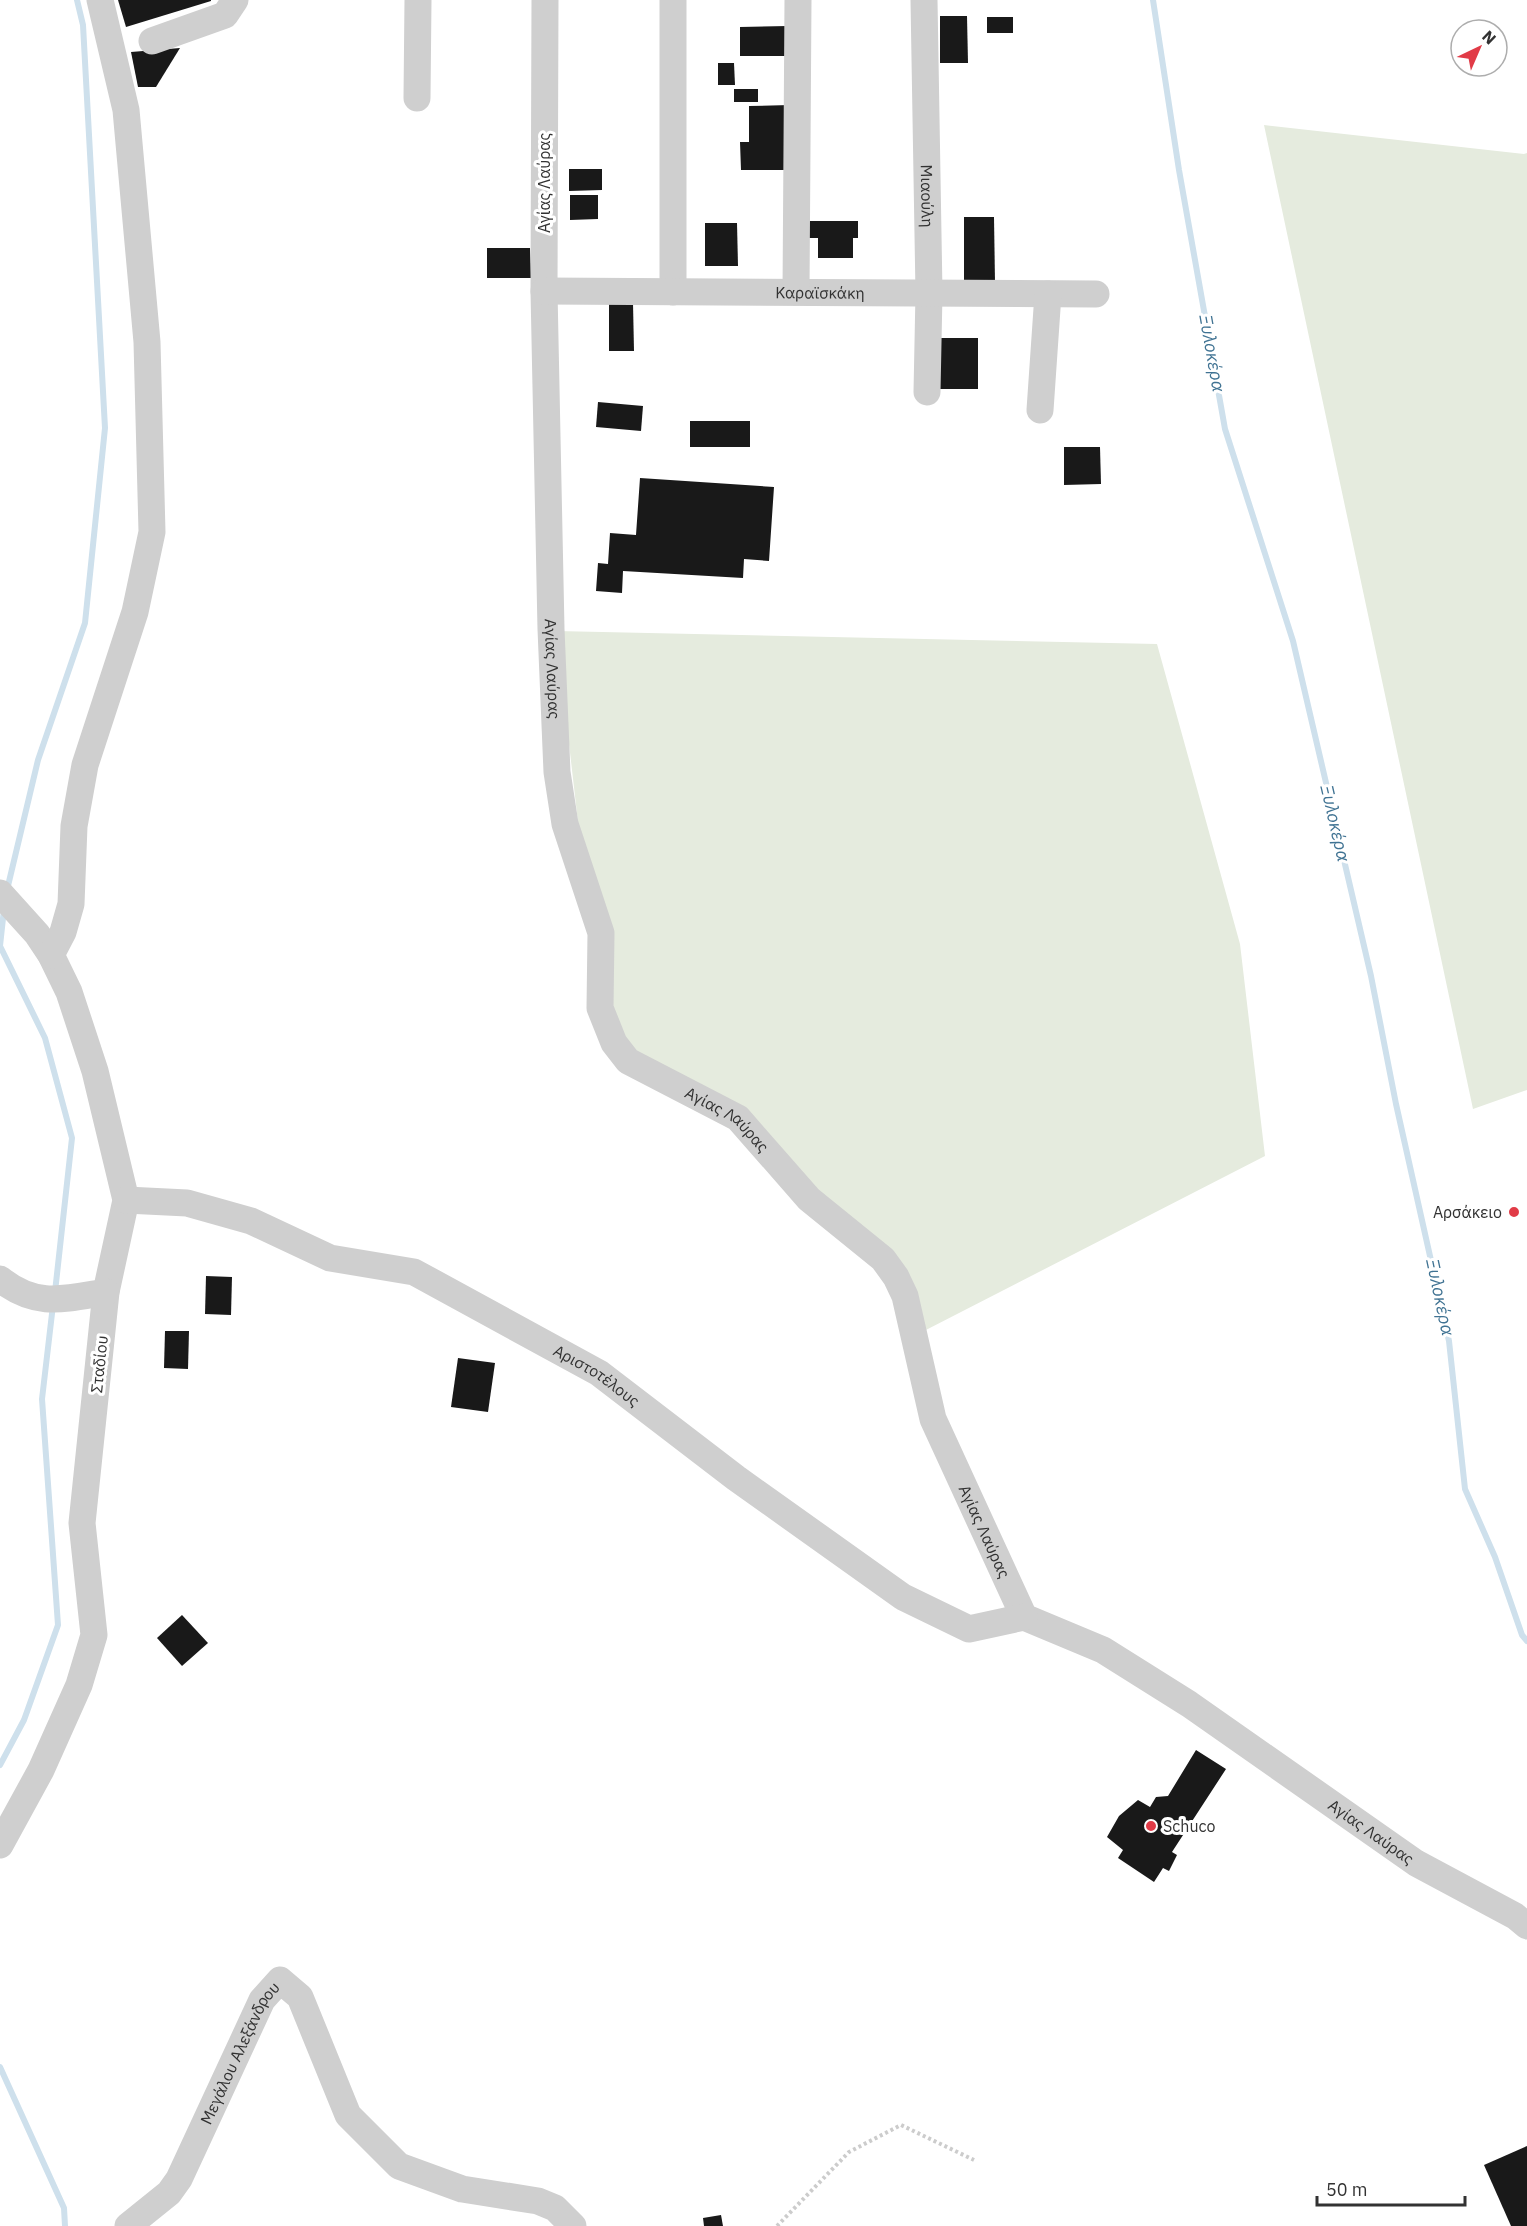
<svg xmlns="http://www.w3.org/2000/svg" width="1527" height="2226" font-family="'IBM Plex Sans',sans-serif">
<rect width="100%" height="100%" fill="#fff"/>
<g fill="#e5ebde">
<path d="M1264 125 1524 154 1527 153V1090L1473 1109Z"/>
<path d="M556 631 1157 644 1240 944 1265 1156 922 1332 904 1268 641 1058 622 1038 610 1012 578 822Z"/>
</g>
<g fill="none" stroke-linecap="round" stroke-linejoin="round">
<g stroke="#cee0ec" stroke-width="6">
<path d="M1153 0 1179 170 1225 429 1293 641 1371 976 1396 1104 1449 1341 1465 1489 1495 1557 1522 1635 1527 1641"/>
<path d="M7 890 38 760 85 623 105 428 83 25 77 0"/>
<path d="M4 909 0 946 45 1038 72 1138 55 1292"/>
<path d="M0 1765 24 1720 58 1625 42 1399 53 1305"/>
<path d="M0 2067 64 2208 65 2226"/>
</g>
</g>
<g fill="#191919">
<path d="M118 0H211V1L126 27Z"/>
<path d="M940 16H967L968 63H940Z"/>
<rect x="987" y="17" width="26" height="16"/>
<path d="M788 26V56H740V27Z"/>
<path d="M180 48 156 87H138L131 52Z"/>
<path d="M718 63H734L735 85H718Z"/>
<rect x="734" y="89" width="24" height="13"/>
<path d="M790 105 791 170H741L740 142H749V106Z"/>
<path d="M569 169H602V190L569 191Z"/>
<path d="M570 195H598V219L570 220Z"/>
<path d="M964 217H994L995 282H964Z"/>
<path d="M807 221H858V238H853V258H818V238H807Z"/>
<path d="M705 223H737L738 266H705Z"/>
<path d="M487 248H530L531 278H487Z"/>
<path d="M609 303H633L634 351H609Z"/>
<path d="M937 338H978V389H938Z"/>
<path d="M598 402 643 406 641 431 596 427Z"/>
<rect x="690" y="421" width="60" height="26"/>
<path d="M1064 447H1100L1101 484 1064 485Z"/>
<path d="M640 478 774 487 769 561 744 559 743 578 623 571 622 593 596 591 598 563 608 564 610 533 636 535Z"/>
<path d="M206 1276 232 1277 231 1315 205 1314Z"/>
<path d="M165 1331H189L188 1369 164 1368Z"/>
<path d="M458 1358 495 1363 488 1412 451 1407Z"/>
<path d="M182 1615 208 1643 182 1666 157 1638Z"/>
<path d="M1196 1750 1226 1769 1172 1852 1177 1855 1169 1871 1163 1868 1154 1882 1118 1858 1123 1850 1107 1837 1119 1816 1138 1800 1150 1807 1156 1797 1168 1796Z"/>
<path d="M1527 2146V2226H1511L1484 2165Z"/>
<path d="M721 2215 723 2226H704L703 2218Z"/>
</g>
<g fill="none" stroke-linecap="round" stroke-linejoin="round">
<path stroke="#ccc" stroke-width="4" stroke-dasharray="3 3" stroke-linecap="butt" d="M777 2226 849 2152 901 2125 974 2160"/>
<g stroke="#cfcfcf" stroke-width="27">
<path id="s1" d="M545 0 544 291 551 629 557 772 565 824 601 933 600 1008 614 1043 628 1061 738 1118 809 1199 883 1259 896 1277 905 1296 933 1419 1024 1617 1103 1650 1189 1704 1416 1863 1515 1916 1527 1926"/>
<path d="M673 0V292"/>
<path id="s2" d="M924 0 929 293 927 392"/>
<path d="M152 41 225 15 235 0"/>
<path d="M417 98 418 0"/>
<path id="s3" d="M544 291 1096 294"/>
<path d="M796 292 798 0"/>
<path d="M1040 410 1048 294"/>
<path d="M0 893 37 934 51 955 69 992 95 1071 126 1200 106 1292 82 1523 94 1635 79 1685 41 1770 0 1845"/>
<path d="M51 955 63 932 71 904 74 826 85 765 135 612 152 532 147 342 126 110 100 0"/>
<path id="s4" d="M126 1200 187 1203 251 1221 330 1258 414 1272 599 1373 736 1478 903 1597 969 1629 1024 1617"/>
<path d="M0 1279C36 1308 64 1299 106 1292"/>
<path id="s5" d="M128 2226 169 2193 179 2179 262 2000 280 1980 300 1997 348 2115 399 2166 462 2189 538 2201 555 2208 573 2226"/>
</g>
</g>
<g fill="#e13b47" stroke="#fff" stroke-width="2">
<circle cx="1514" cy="1212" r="6"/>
<circle cx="1151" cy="1826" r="6"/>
</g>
<g text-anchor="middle" stroke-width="6" stroke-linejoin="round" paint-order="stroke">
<g font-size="16" fill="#323232" stroke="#fff">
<text transform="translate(544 183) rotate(-90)" y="6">Αγίας Λαύρας</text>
<text dy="6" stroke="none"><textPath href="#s2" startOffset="196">Μιαούλη</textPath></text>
<text dy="6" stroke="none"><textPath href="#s3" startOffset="276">Καραϊσκάκη</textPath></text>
<text dy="6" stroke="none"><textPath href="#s1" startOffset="669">Αγίας Λαύρας</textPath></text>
<text dy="6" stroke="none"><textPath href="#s1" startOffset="1191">Αγίας Λαύρας</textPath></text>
<text transform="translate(99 1364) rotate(-84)" y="6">Σταδίου</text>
<text dy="6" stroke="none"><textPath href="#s4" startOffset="510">Αριστοτέλους</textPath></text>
<text dy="6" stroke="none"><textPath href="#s1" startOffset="1695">Αγίας Λαύρας</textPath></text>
<text dy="6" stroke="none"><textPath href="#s1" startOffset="2199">Αγίας Λαύρας</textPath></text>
<text dy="6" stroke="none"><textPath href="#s5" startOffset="210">Μεγάλου Αλεξάνδρου</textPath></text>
</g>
<g font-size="16" fill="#323232" stroke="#fff" text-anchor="end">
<text x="1502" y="1218">Αρσάκειο</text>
<text x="1163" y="1832" text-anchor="start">Schuco</text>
</g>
<g font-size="18" font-style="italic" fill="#407393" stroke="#fff">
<text transform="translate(1212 353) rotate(80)" y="6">Ξυλοκέρα</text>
<text transform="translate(1335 823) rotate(77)" y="6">Ξυλοκέρα</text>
<text transform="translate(1440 1297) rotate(78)" y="6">Ξυλοκέρα</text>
</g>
</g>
<g transform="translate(1479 48) rotate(44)"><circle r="28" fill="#ffffff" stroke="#adadad" stroke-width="1.5"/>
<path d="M0-4.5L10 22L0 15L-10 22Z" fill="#e13b47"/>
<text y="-9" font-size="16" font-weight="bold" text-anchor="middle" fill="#323232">N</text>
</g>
<path d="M1317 2196v9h148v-9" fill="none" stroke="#323232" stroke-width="3"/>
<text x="1326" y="2196" font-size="18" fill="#323232" stroke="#ffffff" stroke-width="4.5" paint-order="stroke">50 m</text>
</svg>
